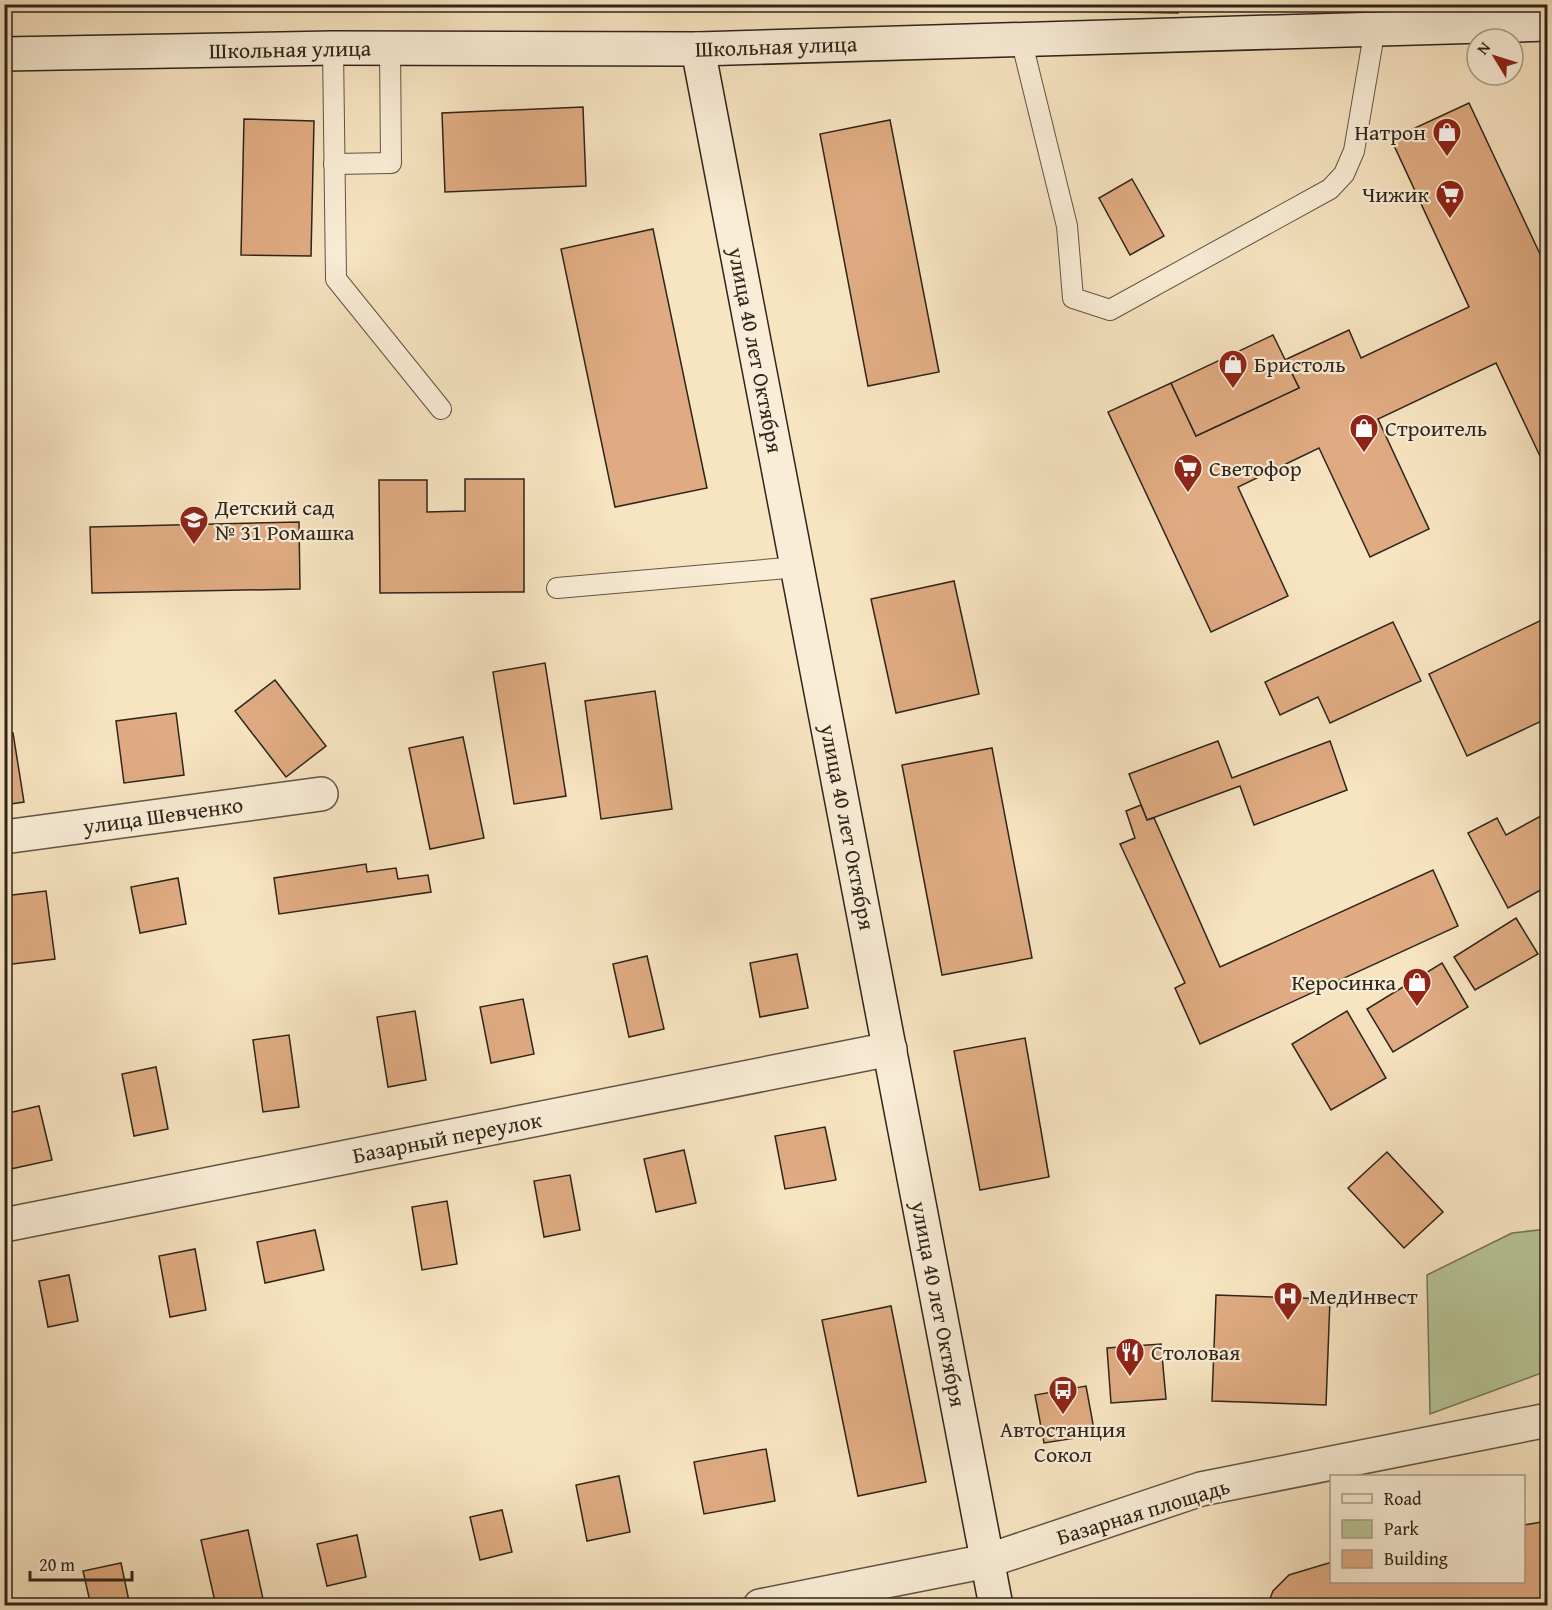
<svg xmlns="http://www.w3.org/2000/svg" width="1552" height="1610" font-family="'Gentium Book Plus',serif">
<rect width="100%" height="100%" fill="#f7e4c1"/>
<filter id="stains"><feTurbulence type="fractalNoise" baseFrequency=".00333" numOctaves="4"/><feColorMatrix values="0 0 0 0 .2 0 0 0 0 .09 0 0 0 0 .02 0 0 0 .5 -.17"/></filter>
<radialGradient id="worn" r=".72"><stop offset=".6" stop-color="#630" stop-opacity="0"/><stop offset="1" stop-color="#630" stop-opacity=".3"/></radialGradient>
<path fill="#b7c597" stroke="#727559" stroke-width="1.5" d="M1547 1229V1371L1430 1414 1427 1275 1512 1233Z"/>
<g fill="#e0ab82" stroke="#2e251b" stroke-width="1.5">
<path d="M362 4H462V7L362 8Z"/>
<path d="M1060 4H1178V13L1060 11Z"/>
<path d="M1469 103 1548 271V473L1496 363 1378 419 1429 529 1370 557 1319 448 1238 487 1288 596 1211 632 1108 412 1171 383 1196 436 1299 388 1285 360 1289 358 1349 330 1361 358 1469 307 1391 139Z"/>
<path d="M583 107 586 186 445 192 442 113Z"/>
<path d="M244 119 314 121 311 256 241 255Z"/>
<path d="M890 120 939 372 868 386 820 134Z"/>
<path d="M1132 179 1164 236 1130 255 1099 198Z"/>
<path d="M653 229 707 488 615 507 561 249Z"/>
<path d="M1273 335 1299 388 1196 436 1171 383Z"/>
<path d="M465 479H524V592L380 593 379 480H427V512L465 511Z"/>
<path d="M299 522 300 589 92 593 90 527Z"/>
<path d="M954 581 979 694 896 713 871 599Z"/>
<path d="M1548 617V718L1467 756 1429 674Z"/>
<path d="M1393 622 1421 681 1330 723 1318 697 1280 715 1265 682Z"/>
<path d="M545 663 566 796 514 804 493 672Z"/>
<path d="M275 680 326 746 286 777 235 711Z"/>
<path d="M655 691 672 809 601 819 585 701Z"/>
<path d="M176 713 184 775 124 783 116 721Z"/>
<path d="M13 733 24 802 4 805V734Z"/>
<path d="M463 737 484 838 430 849 409 748Z"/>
<path d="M1218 741 1232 778 1330 741 1347 790 1254 825 1240 786 1147 820 1129 774Z"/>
<path d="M992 748 1032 958 942 975 902 765Z"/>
<path d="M1141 805 1147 820 1154 818 1220 967 1433 870 1458 926 1200 1044 1175 988 1185 983 1120 844 1135 838 1126 811Z"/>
<path d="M1548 812V886L1508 908 1468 833 1497 818 1506 835Z"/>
<path d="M366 864 367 872 396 868 398 879 428 875 431 892 279 914 274 878Z"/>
<path d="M178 878 186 924 140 933 131 887Z"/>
<path d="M46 891 55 959 4 965V896Z"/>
<path d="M1516 918 1538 954 1475 990 1454 957Z"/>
<path d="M797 954 808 1008 760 1017 750 963Z"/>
<path d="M647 956 664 1029 629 1037 613 964Z"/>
<path d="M1442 963 1468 1007 1393 1052 1367 1009Z"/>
<path d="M523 999 534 1054 491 1063 480 1007Z"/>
<path d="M415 1011 426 1080 388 1087 377 1017Z"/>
<path d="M1347 1011 1386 1078 1331 1110 1292 1044Z"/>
<path d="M289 1035 299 1107 263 1112 253 1040Z"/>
<path d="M1025 1038 1049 1177 980 1190 954 1051Z"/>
<path d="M156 1067 168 1129 134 1136 122 1074Z"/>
<path d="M39 1106 52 1160 6 1170 4 1114Z"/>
<path d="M825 1127 836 1180 785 1189 775 1136Z"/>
<path d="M684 1150 696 1203 656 1212 644 1159Z"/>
<path d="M1387 1152 1443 1212 1404 1248 1348 1188Z"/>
<path d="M570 1175 580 1230 544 1237 534 1181Z"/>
<path d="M447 1201 457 1264 422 1270 412 1207Z"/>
<path d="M315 1230 324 1270 265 1283 257 1242Z"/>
<path d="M195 1249 206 1310 170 1317 159 1256Z"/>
<path d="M69 1275 78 1321 48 1327 39 1281Z"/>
<path d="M1216 1295 1330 1299 1326 1405 1212 1401Z"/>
<path d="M891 1306 926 1482 858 1496 822 1320Z"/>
<path d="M1161 1344 1166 1399 1111 1403 1107 1348Z"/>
<path d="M1086 1386 1095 1435 1044 1443 1035 1395Z"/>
<path d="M766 1449 775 1501 704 1514 694 1462Z"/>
<path d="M619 1476 630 1532 587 1541 576 1485Z"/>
<path d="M502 1510 512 1552 480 1560 470 1517Z"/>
<path d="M1548 1521V1606H1267L1273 1591 1289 1575 1332 1562V1582H1524V1525Z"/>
<path d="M248 1530 263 1599 234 1606H216L201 1540Z"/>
<path d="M357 1535 366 1577 327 1586 317 1544Z"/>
<path d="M121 1563 130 1606H91L83 1571Z"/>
</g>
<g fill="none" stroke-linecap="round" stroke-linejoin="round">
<g stroke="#605544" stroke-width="22">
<g id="lane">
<path d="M1021 39 1067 226 1073 298 1110 310 1330 189 1344 174 1354 151 1375 28"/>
<path d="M333 48 336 279 441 409"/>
<path d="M334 164 391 163 390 48"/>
<path d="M557 588 798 567"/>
</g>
</g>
<g stroke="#605544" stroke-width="36">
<g id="street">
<path d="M4 837 321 794"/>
<path d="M4 1225 890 1049"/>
<path d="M760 1606 987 1561 1201 1489 1548 1420"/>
</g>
</g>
<g stroke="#2e251b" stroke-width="36">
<g id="secondary">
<path d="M698 49 996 1606"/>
<path d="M4 54 333 48 698 49 1548 24"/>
</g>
</g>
<use href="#lane" stroke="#faedd7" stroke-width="20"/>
<use href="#street" stroke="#faedd7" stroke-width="33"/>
<use href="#secondary" stroke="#faedd7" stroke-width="33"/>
</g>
<defs>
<g id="shop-pin" transform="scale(1.5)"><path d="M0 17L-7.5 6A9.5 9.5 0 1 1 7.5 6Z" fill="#8f2418" stroke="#faedd7"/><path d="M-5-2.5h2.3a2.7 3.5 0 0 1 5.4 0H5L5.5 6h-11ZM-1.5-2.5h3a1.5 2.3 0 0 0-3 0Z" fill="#fff"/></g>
<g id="supermarket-pin" transform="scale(1.5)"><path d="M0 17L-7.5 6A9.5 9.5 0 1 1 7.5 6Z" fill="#8f2418" stroke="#faedd7"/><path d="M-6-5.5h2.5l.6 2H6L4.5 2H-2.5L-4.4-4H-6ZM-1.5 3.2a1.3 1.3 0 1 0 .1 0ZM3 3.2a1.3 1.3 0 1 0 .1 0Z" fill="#fff"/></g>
<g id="school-pin" transform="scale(1.5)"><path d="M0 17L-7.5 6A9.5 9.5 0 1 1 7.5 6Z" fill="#8f2418" stroke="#faedd7"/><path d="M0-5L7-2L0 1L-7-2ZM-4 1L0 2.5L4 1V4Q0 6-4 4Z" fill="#fff"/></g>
<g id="hospital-pin" transform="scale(1.5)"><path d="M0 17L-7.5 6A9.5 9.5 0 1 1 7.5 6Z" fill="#8f2418" stroke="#faedd7"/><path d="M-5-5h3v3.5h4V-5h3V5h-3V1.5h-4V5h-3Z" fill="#fff"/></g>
<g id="restaurant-pin" transform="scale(1.5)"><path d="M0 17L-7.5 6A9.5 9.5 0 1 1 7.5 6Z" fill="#8f2418" stroke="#faedd7"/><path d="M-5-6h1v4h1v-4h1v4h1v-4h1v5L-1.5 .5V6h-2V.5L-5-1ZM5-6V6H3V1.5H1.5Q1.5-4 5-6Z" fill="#fff"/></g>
<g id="bus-pin" transform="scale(1.5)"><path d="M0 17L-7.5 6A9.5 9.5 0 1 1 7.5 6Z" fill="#8f2418" stroke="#faedd7"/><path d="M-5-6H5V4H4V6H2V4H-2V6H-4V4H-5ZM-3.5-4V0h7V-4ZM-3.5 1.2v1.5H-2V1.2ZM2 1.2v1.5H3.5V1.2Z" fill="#fff"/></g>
</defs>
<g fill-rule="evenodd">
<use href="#shop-pin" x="1447" y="132"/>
<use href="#supermarket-pin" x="1450" y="194"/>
<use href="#shop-pin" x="1233" y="364"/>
<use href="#shop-pin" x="1364" y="428"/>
<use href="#supermarket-pin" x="1188" y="468"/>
<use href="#school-pin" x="194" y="520"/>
<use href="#shop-pin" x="1417" y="982"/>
<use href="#hospital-pin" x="1288" y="1296"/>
<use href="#restaurant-pin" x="1130" y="1352"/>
<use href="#bus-pin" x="1063" y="1390"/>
</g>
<g text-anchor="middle" stroke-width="4.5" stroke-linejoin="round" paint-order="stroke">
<g font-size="22" fill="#2e251b" stroke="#faedd7">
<text transform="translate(776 46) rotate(-2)" y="8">Школьная улица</text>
<text transform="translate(290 49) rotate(-1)" y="8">Школьная улица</text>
<text transform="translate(756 350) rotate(79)" y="8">улица 40 лет Октября</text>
<text transform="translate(163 815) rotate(-8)" y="8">улица Шевченко</text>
<text transform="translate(848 827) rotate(79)" y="8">улица 40 лет Октября</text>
<text transform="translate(447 1137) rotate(-11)" y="8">Базарный переулок</text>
<text transform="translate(939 1304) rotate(79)" y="8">улица 40 лет Октября</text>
<text transform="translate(1143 1511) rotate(-17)" y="8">Базарная площадь</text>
</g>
<g font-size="22" fill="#2e251b" stroke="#faedd7" text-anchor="start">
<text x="1426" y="140" text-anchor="end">Натрон</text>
<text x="1429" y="202" text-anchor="end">Чижик</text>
<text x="1254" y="372">Бристоль</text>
<text x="1385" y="436">Строитель</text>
<text x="1209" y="476">Светофор</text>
<text x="215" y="515">Детский сад<tspan x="215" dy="25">№ 31 Ромашка</tspan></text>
<text x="1396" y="990" text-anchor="end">Керосинка</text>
<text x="1309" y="1304">МедИнвест</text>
<text x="1151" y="1360">Столовая</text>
<text x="1063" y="1437" text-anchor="middle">Автостанция<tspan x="1063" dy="25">Сокол</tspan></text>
</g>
</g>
<rect width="1552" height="1610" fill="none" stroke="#f7e4c1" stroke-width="24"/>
<rect x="6" y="6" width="1540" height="1598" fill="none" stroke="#2e251b" stroke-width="3"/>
<rect x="12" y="12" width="1528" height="1586" fill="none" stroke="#2e251b" stroke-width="1.5"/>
<rect x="1330" y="1475" width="195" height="108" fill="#faedd7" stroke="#a89d8c" stroke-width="1.5"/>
<rect x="1342" y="1494" width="30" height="9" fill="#faedd7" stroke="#a89d8c" stroke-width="1.5"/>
<text x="1384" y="1505" font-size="18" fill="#2e251b">Road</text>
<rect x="1342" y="1520" width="30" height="18" fill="#b7c597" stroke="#a89d8c" stroke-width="1.5"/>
<text x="1384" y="1535" font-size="18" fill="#2e251b">Park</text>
<rect x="1342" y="1550" width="30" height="18" fill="#e0ab82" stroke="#a89d8c" stroke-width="1.5"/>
<text x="1384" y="1565" font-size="18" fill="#2e251b">Building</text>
<g transform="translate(1495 57) rotate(308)"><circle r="28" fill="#faedd7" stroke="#a89d8c" stroke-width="1.5"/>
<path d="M0-4.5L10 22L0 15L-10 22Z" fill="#8f2418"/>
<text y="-9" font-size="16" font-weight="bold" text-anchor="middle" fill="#2e251b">N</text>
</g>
<path d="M30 1571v9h102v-9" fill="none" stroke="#2e251b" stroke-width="3"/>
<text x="39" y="1571" font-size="18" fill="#2e251b" stroke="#faedd7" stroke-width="4.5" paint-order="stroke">20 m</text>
<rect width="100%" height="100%" filter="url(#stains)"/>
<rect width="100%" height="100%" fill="url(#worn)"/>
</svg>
